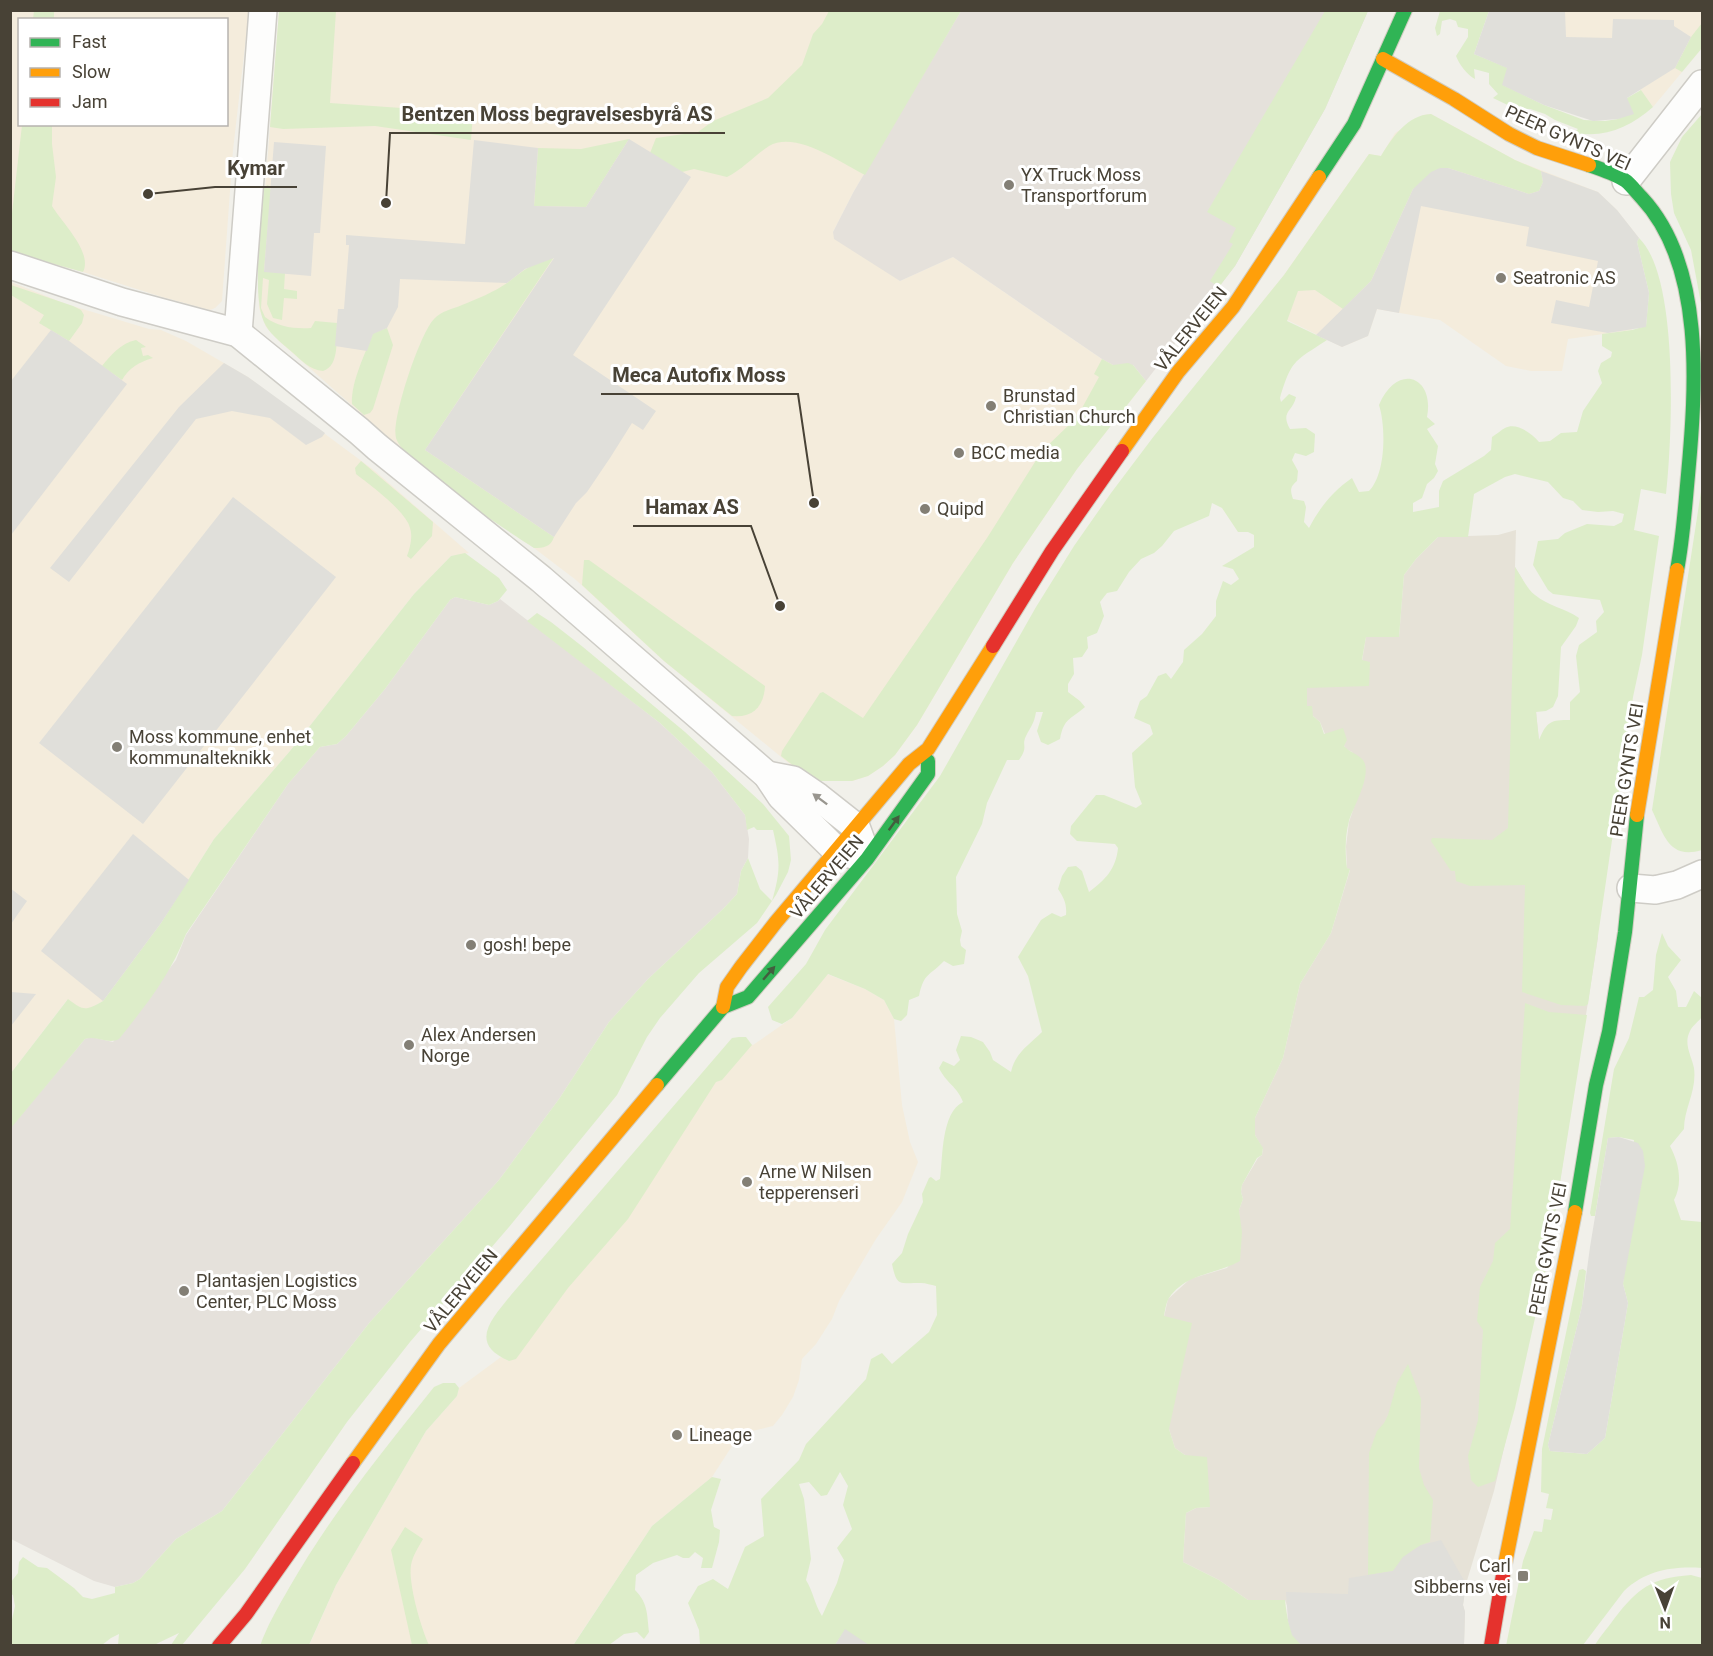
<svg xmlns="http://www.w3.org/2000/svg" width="1713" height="1656" font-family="Roboto,sans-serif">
<rect width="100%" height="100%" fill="#f1f0ea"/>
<path fill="#e6e2d7" d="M1516 530 1515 567 1523 580 1539 741 1598 938 1547 1264 1494 1491 1466 1584 1463 1605 1465 1612 1464 1645H1301L1285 1600H1248L1219 1580 1183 1562 1186 1513 1196 1508 1210 1507 1185 1455 1175 1448 1169 1429 1164 1317 1168 1299 1190 1279 1227 1268 1241 1248 1239 1210 1243 1199 1241 1192 1242 1185 1258 1158 1262 1155 1263 1149 1255 1135V1118L1283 1058 1300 984 1331 933 1350 870 1347 868 1346 846 1349 822 1365 775 1352 752 1346 749 1343 744 1325 734 1320 722 1313 716 1307 706V688L1362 661 1366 637H1399L1404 575 1416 559 1438 537 1498 535Z"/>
<g fill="#f4ecdc" fill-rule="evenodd">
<path d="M10 11H249L233 150 222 301 215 308 210 310 162 297 83 272 11 252ZM20 20H226V124H20Z"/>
<path d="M279 11H961L854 191 833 232 900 281 953 257 1102 359 1146 381 1077 469 1013 563 917 725 895 755 883 766 868 776 852 781H829L797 770 664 661 576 580 534 548 466 502 415 461 279 341 266 327 259 308 258 279Z"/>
<path d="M1489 11H1702V48L1653 107 1641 91Z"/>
<path d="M1431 114 1515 160 1598 192 1617 210 1639 238 1637 242 1632 330 1568 339 1562 371H1531L1506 366 1440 320 1377 309 1368 336 1342 347 1259 306 1284 275 1369 154 1381 156 1395 133 1423 115Z"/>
<path d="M11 282 66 304 149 329 161 330 186 341 224 363 248 377 375 471 469 553 451 556 414 594 290 751 214 839 161 923 103 1001 89 1009H81L67 1000 11 1073Z"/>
<path d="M827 974 865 989 884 1000 894 1019 902 1105 910 1142 918 1162 902 1202 876 1239 839 1301 832 1319 816 1344 802 1359 799 1380 793 1397 782 1415 773 1426 744 1433 734 1443 712 1477 652 1526 573 1645 309 1646 336 1585 426 1431 457 1396 459 1388 501 1357 509 1361 545 1269 749 1044 753 1045 792 1018Z"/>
</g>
<g fill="#e5e1db">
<path d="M961 11H1368L1325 109 1235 266 1146 381 1133 365H1113L1102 359 953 257 900 281 834 239 833 232 854 191Z"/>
<path d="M455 597 489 605 498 601 500 599 660 723 712 772 745 815 749 839 748 858 741 871 737 894 723 909 648 979 609 1022 559 1099 499 1180 370 1322 222 1511 176 1539 140 1579 133 1583 115 1587 94 1581 11 1539 10 1128 85 1039 91 1037 113 1042 176 960 186 935 288 784 320 747 337 744 346 736 385 689 450 600Z"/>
</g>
<g fill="#ddedc9" fill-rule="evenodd">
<path d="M34 11H54V19H33Z"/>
<path d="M279 11H336L330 103 473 113 471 140 375 126 283 129 270 127Z"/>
<path d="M829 11H961L865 175C841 163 796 130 769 146 754 156 743 169 727 177L694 169 682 172 650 153 656 138 698 132 713 121 768 98 802 65 813 34 822 24Z"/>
<path d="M1325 11H1368L1325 109 1235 266 1219 287 1210 281 1233 244 1229 242 1236 228 1207 212Z"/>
<path d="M1440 11H1489L1474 54 1508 68 1503 85 1544 105 1584 120 1605 121 1618 119 1627 98 1641 90 1653 107C1628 129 1601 140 1567 131L1575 132 1578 129 1555 120 1545 114 1530 109H1516L1493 98 1498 94 1489 84V73L1474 69 1475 79C1467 75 1459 64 1456 56L1468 37V29L1458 27 1456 21 1450 19 1442 21 1440 34 1437 36 1435 28Z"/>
<path d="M1702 23V48L1682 72 1675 68 1691 37Z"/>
<path d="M1431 114 1515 160 1541 171 1543 182 1539 191 1529 194 1448 168 1413 189 1371 281 1343 309 1315 290 1298 291 1287 321 1327 340C1294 362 1292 359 1280 398L1281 402 1289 394 1296 397C1293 412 1280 411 1290 429L1306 428 1315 434 1314 452 1306 456 1295 453 1292 460 1298 471 1297 481C1290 487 1290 490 1293 499L1304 501 1306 507 1304 522 1309 528C1320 507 1333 491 1352 478L1359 492 1369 491C1386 474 1386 427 1379 405 1397 362 1435 376 1427 417L1435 424 1427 429 1438 446 1435 464 1438 471 1434 478 1427 484 1422 498 1413 503V512L1439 507V491L1443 481 1484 456 1491 450 1492 437C1497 434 1501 430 1505 428 1516 422 1532 433 1539 442L1550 441 1561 433 1577 432 1583 411 1602 383 1598 371 1601 363 1611 357 1612 352 1602 346V334L1632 330 1646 326 1649 293 1637 242 1639 238C1680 277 1672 440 1666 494L1641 489 1634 530 1659 536 1642 655 1633 697 1588 1004 1585 1006 1561 1005 1522 992 1525 885 1470 886 1456 881 1455 871H1451L1431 841 1432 838 1492 840 1508 828 1515 567C1521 576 1527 589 1535 595 1548 606 1565 608 1579 618L1576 626 1561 647 1558 696 1553 707 1546 711 1536 712 1539 740C1547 721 1551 720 1570 720V702L1580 692 1576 656 1579 645 1597 632 1596 621 1604 612 1600 600 1553 594 1548 590 1533 565 1538 541 1558 539 1565 533 1587 524 1614 526 1622 522 1624 514 1613 511 1598 512 1582 510 1573 501 1563 498 1548 482 1515 474 1505 477 1474 494 1468 537H1438L1416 559 1404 575 1399 637H1366L1362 660 1370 662 1369 686 1307 688V706H1312L1313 716 1320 722 1324 734 1343 728 1347 740 1344 746C1349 752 1358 754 1363 760 1373 774 1353 807 1349 821 1345 836 1345 853 1347 868L1350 869 1331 933 1300 984 1283 1058 1255 1118V1135L1263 1148 1262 1155 1257 1158 1242 1185 1241 1192 1243 1199 1239 1210 1242 1232 1240 1261C1215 1275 1186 1273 1169 1298 1166 1303 1165 1311 1164 1316L1192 1323 1169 1429 1175 1448 1185 1455 1207 1457 1210 1507 1196 1508 1186 1513 1183 1562 1219 1580 1248 1600H1285C1287 1618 1289 1631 1301 1645L869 1646 845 1630 835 1645H700L699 1630 688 1603 698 1586 713 1579 728 1589 745 1547 764 1536 761 1499 799 1460 806 1444 866 1379 871 1359 882 1353 892 1364 929 1332 937 1315 936 1286C931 1285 926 1283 921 1283 901 1282 897 1289 892 1264L902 1253 908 1234 923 1202 922 1194 929 1178 931 1177 936 1181 940 1179C943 1157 941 1113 963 1102 957 1086 946 1083 939 1068L943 1061 954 1066 960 1060 956 1050 961 1036 971 1037 983 1042 990 1052 993 1060 1011 1072C1015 1053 1029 1045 1042 1032L1028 976 1018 957 1041 920 1052 913 1061 917 1066 915C1067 904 1064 898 1058 889L1062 876 1068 867 1076 866 1082 871 1089 892C1105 880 1116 869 1118 848L1115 844 1077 841 1070 834 1071 826 1096 795H1104L1136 808 1142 804 1135 787 1132 753 1153 734 1150 725 1134 718 1140 701 1147 696 1158 676 1166 673 1171 679 1183 662 1184 650 1202 634 1216 616V601L1223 581 1231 585 1239 579 1233 569 1222 566 1254 547V535L1248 532H1238L1222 508 1212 503 1209 516 1174 531 1162 546 1154 553 1141 559 1129 572 1117 591 1107 593 1100 602 1104 616 1097 633 1087 637 1088 648 1082 657 1073 658 1074 674 1068 684V692L1080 701 1085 707C1070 720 1064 718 1060 739L1048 745 1041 742 1037 731 1043 712H1036C1034 724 1031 726 1026 736 1021 746 1029 746 1019 760H1007L987 803 982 824 956 877 957 914 962 931 960 940 961 946 966 950 964 964 953 966 944 961C930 976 924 972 919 996L909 1000 907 1015 901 1021 894 1019 884 1000 865 989 828 974 792 1018 782 1024 772 1020 768 1007 806 964 825 930 940 776 1036 607 1074 546 1111 493 1154 436 1284 275 1369 154 1381 156C1392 138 1407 115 1431 114ZM840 1472 848 1486 843 1505 852 1529 837 1548 844 1560 837 1583 822 1616C814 1603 813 1591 806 1580L811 1559 804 1499 799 1484 809 1482 821 1496 827 1495Z"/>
<path d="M1702 114V309L1691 250 1674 213 1671 194 1670 162 1682 137Z"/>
<path d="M22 125H52V144L56 177 52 206C62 223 93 252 83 272L11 252V222Z"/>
<path d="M629 139 586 207 534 206 538 148 581 149Z"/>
<path d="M268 185 271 190 264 271 285 273 284 289 297 291V299L284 298 282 320 273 318 267 304 269 280 263 278 261 308 265 317C278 327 294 329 311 328L315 321 337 323C336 338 340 366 323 371 310 370 301 360 292 352 283 344 272 336 266 326 250 300 262 220 264 187Z"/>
<path d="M554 257 425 450 554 537C551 547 543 548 534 548 508 531 403 464 396 438 391 420 420 333 434 319 441 311 453 309 462 305 477 299 494 292 507 283 521 272 536 260 554 257Z"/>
<path d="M11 285 73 306 81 310 84 315 82 323 69 341 39 323 44 315 11 295Z"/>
<path d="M387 328 393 345 373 409 370 413 364 415 352 404C351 381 365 355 373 333Z"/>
<path d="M136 340 146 347 141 348 143 356 148 355 153 358C139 362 129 368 122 380L102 366C111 355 121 343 136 340Z"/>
<path d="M1102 359 1113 365 1128 363 1133 365 1146 381 1077 469 1013 563 917 725 895 755 883 766 868 776 852 781H813L781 756 782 751 820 693 823 692 863 718 987 538 1035 462 1043 450 1071 423 1082 408 1099 377 1094 374Z"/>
<path d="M361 461 433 522 432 536 411 559 407 556C410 548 413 537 410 528 406 511 370 485 356 474L355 468Z"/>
<path d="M1702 485V850C1669 860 1664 835 1652 810Z"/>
<path d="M465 553 499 578 507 590 498 601 489 605 455 597 450 600 385 689 346 736 337 744 320 747 288 784 186 934C170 976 146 1005 119 1039 108 1045 97 1035 85 1039L11 1128V1073L68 999C84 1011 85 1011 103 1001L161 923 214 839 290 751 414 594 451 556Z"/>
<path d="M584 560H589L765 686C764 706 753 718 732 716L664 661 582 585Z"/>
<path d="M537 613 551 622 583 647 685 732 763 804 789 836 791 860 788 872 776 895 757 923 699 973 660 1018 647 1037 617 1095 509 1227 410 1342 347 1422 245 1569 182 1645H171L179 1633 154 1645H118L119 1634 111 1638 102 1645 11 1646V1624L15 1606 13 1595 11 1594V1582L18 1573 19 1562 23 1557 38 1567 47 1568 74 1588 83 1597 92 1599 115 1593V1587L133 1583 140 1579 176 1539 222 1511 370 1322 499 1180 559 1099 609 1022 648 979 723 909 737 894 741 871 748 858 760 889 772 901C781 870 780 861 773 830H757L754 827 747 830 745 815 712 772 660 723 527 621Z"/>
<path d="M1662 933 1668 946 1681 960 1668 977 1676 991 1678 1007H1686L1694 991 1702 998V1017C1699 1021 1692 1026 1690 1031 1683 1044 1692 1057 1694 1068 1697 1091 1684 1108 1684 1129L1670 1146C1679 1163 1683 1183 1674 1200L1681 1220 1702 1222V1568C1673 1566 1646 1570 1624 1591L1583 1645 1506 1646 1523 1561 1534 1531 1542 1532 1544 1519 1551 1520 1553 1509 1546 1508 1549 1494 1541 1492 1542 1449 1579 1270 1583 1269 1586 1271 1582 1306 1548 1445 1550 1451 1587 1454 1605 1438 1628 1303 1623 1284 1634 1140 1619 1137 1608 1138 1595 1216H1591L1590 1213 1614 1069 1629 1038 1639 997H1644L1653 990 1656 955Z"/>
<path d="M1525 1003 1549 1012 1587 1015 1547 1264 1515 1408 1495 1481 1478 1487 1471 1480 1468 1456 1478 1420 1483 1330 1477 1321 1480 1287 1493 1261 1495 1243 1510 1229Z"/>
<path d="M739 1037H746L752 1045 722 1080 716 1082 628 1219 568 1288 516 1359 509 1361C467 1343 493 1318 511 1295L732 1038Z"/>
<path d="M1408 1364 1421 1399 1419 1468 1424 1485 1433 1500 1430 1542C1413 1547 1403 1557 1393 1571L1368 1575 1369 1453 1377 1431 1384 1423 1388 1415 1397 1383Z"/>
<path d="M443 1383H455L459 1388 457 1396 426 1431 336 1585 309 1645 260 1646C267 1626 278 1607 289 1588 330 1516 382 1452 434 1387Z"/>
<path d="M712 1477 721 1479 711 1510 714 1527 720 1530 719 1542 712 1568H701L703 1558 695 1552 689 1558H683L677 1555 653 1563 636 1575 635 1590C648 1603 647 1614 649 1632L644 1639 637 1632 624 1634 609 1645 574 1644 652 1526Z"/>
<path d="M405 1527 423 1539C418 1548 413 1555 411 1565 408 1583 421 1628 429 1645H412L391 1550Z"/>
<path d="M1691 1575 1702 1578V1645H1595C1600 1636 1608 1628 1614 1619 1638 1588 1651 1578 1691 1575Z"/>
</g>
<g fill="#e0dfda">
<path d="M1489 11H1565L1566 37 1612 38 1613 19 1674 20V26L1691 37 1675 68 1627 98 1634 114 1618 119 1593 121 1544 105 1502 85 1507 68 1474 54Z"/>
<path d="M629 139 691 177 573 355 656 411 643 430 632 423 610 458 587 492 576 503 554 537 425 450 554 258 525 269 507 283 400 279 398 307 387 328 373 334 367 351 335 346 338 309H344L349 245H346V235L465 244 474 140 538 148 534 206 586 207Z"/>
<path d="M274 142 326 146 320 233H314L311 276 264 272Z"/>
<path d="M1440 168H1448L1529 194 1539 191 1543 182 1541 171 1598 192 1617 210 1639 238 1637 242 1649 293 1646 327 1608 333 1551 323 1556 300 1589 307 1598 261 1526 246 1529 227 1421 206 1399 313 1377 309 1368 336 1342 347 1316 335 1371 281 1413 189 1431 172Z"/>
<path d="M51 330 69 341 127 384 11 535V381Z"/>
<path d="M224 363 248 377 325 433 322 437 306 445 270 418 232 411 196 419 69 582 50 568 179 407Z"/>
<path d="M233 497 336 577 143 824 39 743Z"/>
<path d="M133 834 189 880 161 923 103 1001 41 951Z"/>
<path d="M10 888 27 901 11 924H10Z"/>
<path d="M11 992 36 994 11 1026 10 992Z"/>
<path d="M1619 1137 1638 1143 1643 1151 1645 1166 1623 1284 1628 1303 1605 1438 1587 1454 1550 1451 1548 1445 1582 1306 1590 1247 1608 1138Z"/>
<path d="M1441 1540 1466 1584 1463 1605 1465 1612 1464 1645H1301L1292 1635 1288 1621 1286 1592 1348 1594 1349 1578 1393 1571 1403 1557 1421 1545Z"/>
<path d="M845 1629 869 1645H835Z"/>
</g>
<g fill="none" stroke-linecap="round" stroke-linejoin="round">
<g stroke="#ceccc6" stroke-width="30">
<g id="street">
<path d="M1626 181 1702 84"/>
<path d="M10 265 122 302 238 333 359 431 377 447 541 579 767 775 781 796 837 851 854 855"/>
<path d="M238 333 263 10"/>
<path d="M767 775 793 780 818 797 856 827 863 846"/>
<path d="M1631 888 1655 890 1677 885 1702 874"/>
</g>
</g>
<g stroke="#d1cdc1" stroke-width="16">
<g id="fast">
<path d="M1589 165C1601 169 1616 174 1626 181 1632 186 1637 193 1642 198 1705 266 1696 388 1688 475 1685 507 1683 539 1677 570"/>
<path d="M1319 177 1354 124 1405 10"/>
<path d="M657 1085 723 1007 748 997 867 859 928 774V761"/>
<path d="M1575 1212 1596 1085 1609 1032 1625 932 1637 815"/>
</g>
</g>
<g stroke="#d1cdc1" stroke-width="16">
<g id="slow">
<path d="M1383 59 1454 99 1509 134 1537 148 1589 165"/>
<path d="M1122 451 1178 372 1233 307 1319 177"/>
<path d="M1637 815 1677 570"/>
<path d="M723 1007 727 987 741 967 776 922 909 764 928 749 993 646"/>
<path d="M353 1463 439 1344 657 1085"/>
<path d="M1504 1569 1575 1212"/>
</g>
</g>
<g stroke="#d1cdc1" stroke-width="16">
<g id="jam">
<path d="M993 646 1052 551 1122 451"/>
<path d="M219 1646 246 1614 353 1463"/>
<path d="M1491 1646 1504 1569"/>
</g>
</g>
<use href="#street" stroke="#fdfdfc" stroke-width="27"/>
<use href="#fast" stroke="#30b455" stroke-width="14"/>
<use href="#slow" stroke="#ff9f0a" stroke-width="14"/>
<use href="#jam" stroke="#e5322d" stroke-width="14"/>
</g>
<defs><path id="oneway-solid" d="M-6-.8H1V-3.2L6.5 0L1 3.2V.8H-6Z" transform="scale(1.5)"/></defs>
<use fill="#99968f" href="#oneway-solid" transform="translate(820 799) rotate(-143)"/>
<g fill="#425e3e">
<use href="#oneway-solid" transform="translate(894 823) rotate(-54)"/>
<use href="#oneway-solid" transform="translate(769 973) rotate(-49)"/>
</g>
<g fill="#837f75" stroke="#fff" stroke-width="2">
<circle cx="1009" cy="185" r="6"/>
<circle cx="1501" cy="278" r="6"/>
<circle cx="991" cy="406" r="6"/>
<circle cx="959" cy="453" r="6"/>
<circle cx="925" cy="509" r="6"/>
<circle cx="117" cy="747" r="6"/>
<circle cx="471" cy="945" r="6"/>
<circle cx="409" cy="1045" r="6"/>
<circle cx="747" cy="1182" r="6"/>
<circle cx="184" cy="1291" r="6"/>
<circle cx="677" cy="1435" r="6"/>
<rect x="1517" y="1570" width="12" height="12" rx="3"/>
</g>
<g text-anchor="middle" stroke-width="6" stroke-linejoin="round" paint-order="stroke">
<g font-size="18" fill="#484236" stroke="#fff">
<text transform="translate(1568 138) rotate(24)" y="6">PEER GYNTS VEI</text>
<text transform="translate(1191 329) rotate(-51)" y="6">VÅLERVEIEN</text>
<text transform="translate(1627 770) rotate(-81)" y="6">PEER GYNTS VEI</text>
<text transform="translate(827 877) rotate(-50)" y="6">VÅLERVEIEN</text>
<text transform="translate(1548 1249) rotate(-79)" y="6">PEER GYNTS VEI</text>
<text transform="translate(461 1291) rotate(-50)" y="6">VÅLERVEIEN</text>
</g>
<g font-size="18" fill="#484236" stroke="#fff" text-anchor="start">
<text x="1021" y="181">YX Truck Moss<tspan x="1021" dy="21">Transportforum</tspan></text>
<text x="1513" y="284">Seatronic AS</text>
<text x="1003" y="402">Brunstad<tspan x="1003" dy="21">Christian Church</tspan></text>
<text x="971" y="459">BCC media</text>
<text x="937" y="515">Quipd</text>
<text x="129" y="743">Moss kommune, enhet<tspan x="129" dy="21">kommunalteknikk</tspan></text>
<text x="483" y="951">gosh! bepe</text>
<text x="421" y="1041">Alex Andersen<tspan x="421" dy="21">Norge</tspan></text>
<text x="759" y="1178">Arne W Nilsen<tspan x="759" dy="21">tepperenseri</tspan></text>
<text x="196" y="1287">Plantasjen Logistics<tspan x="196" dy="21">Center, PLC Moss</tspan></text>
<text x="689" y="1441">Lineage</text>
<text x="1511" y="1572" text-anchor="end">Carl<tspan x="1511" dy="21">Sibberns vei</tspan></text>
</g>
</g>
<path fill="none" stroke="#484236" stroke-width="2" d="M386 203L390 133H725M148 194L215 187H297M814 503L798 394H601M780 606L751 526H633"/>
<g fill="#484236" stroke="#fff" stroke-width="2">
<circle cx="386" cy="203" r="6"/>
<circle cx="148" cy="194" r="6"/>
<circle cx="814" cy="503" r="6"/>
<circle cx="780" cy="606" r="6"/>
</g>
<g font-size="20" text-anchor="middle" font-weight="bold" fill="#484236" stroke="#fff" stroke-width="6" stroke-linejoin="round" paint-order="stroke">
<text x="557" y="121">Bentzen Moss begravelsesbyrå AS</text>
<text x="256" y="175">Kymar</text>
<text x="699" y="382">Meca Autofix Moss</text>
<text x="692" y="514">Hamax AS</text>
</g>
<rect width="1713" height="1656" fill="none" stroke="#484236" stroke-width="24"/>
<rect x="18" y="18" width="210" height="108" fill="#ffffff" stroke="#b6b3af" stroke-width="1.5"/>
<rect x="30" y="38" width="30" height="9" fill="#30b455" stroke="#b6b3af" stroke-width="1.5"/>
<text x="72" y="48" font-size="18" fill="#484236">Fast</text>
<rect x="30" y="68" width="30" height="9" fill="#ff9f0a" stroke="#b6b3af" stroke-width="1.5"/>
<text x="72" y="78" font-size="18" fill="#484236">Slow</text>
<rect x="30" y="98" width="30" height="9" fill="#e5322d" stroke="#b6b3af" stroke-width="1.5"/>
<text x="72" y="108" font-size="18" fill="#484236">Jam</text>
<g transform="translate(1665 1608) rotate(179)" stroke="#ffffff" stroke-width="4.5" paint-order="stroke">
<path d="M0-4.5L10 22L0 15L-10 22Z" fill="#484236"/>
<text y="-9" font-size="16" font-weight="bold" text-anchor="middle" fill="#484236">N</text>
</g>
</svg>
